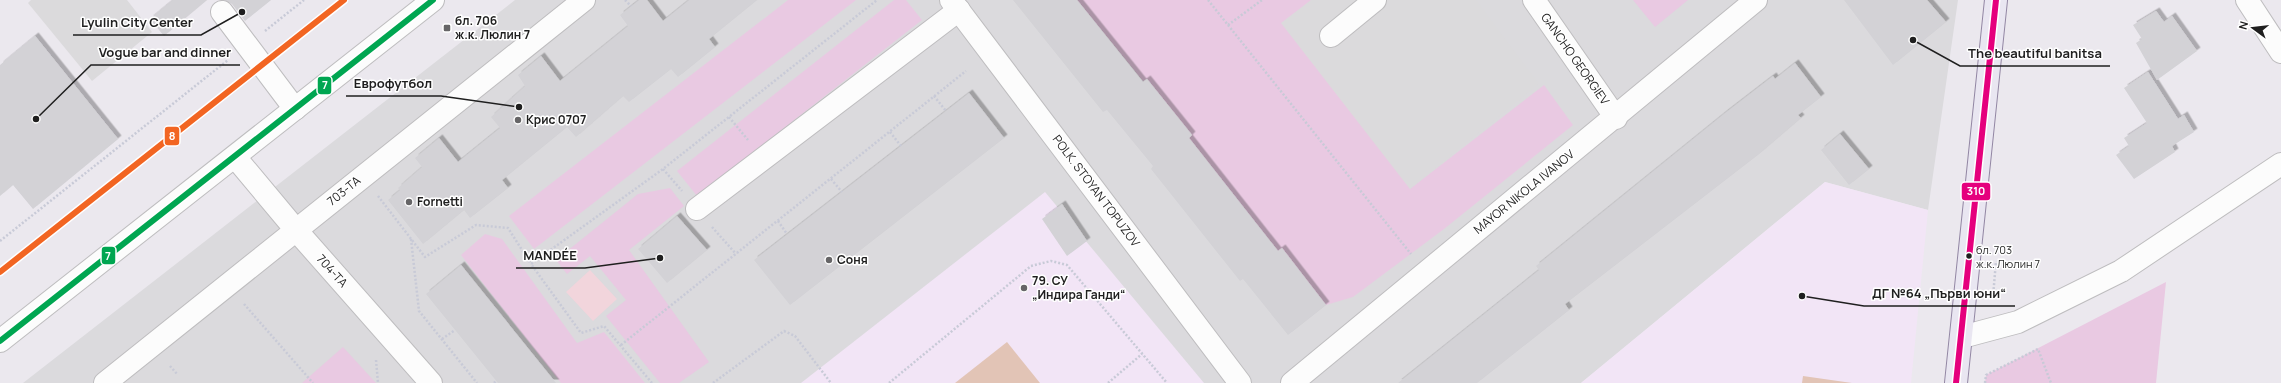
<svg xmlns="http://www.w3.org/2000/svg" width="2281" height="383" font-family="Manrope,sans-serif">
<defs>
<filter id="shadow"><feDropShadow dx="3.5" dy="-3.5" stdDeviation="0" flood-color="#0004"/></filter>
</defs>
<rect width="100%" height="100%" fill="#ebe8ee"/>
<path fill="#dbdadd" d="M515 0H1958L1928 210 1825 182 1581 383H23Z"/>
<g fill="#f2e5f6">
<path d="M1825 182 1928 210 1911 383H1581Z"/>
<path d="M1045 192 1204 383H801Z"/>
</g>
<g fill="#e9c9e2">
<path d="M788 0H856L534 249 509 216Z"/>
<path d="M894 0H906L922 20 697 196 677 171Z"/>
<path d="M1077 0H1311L1410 189 1544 85 1573 125 1444 229 1353 297 1326 305 1282 249 1278 251 1189 138 1192 135 1147 79 1143 81Z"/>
<path d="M1633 0H1688L1655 27Z"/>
<path d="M670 188 684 206 629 250 709 362 679 383H660L606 316 626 300 590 256 567 274 556 260 638 194Z"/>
<path d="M485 234 502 239 577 343 604 332 645 383H561L461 255Z"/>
<path d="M2166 282 2156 383H1985L1986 375Z"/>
<path d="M343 347 376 383H302Z"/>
</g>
<path fill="#f2d5dc" d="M590 270 617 299 593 321 566 292Z"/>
<g fill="#e2c4b6">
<path d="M1007 342 1040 383H955Z"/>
<path d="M1803 376 1852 383H1802Z"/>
</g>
<g fill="#dbdadc">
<path d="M31 0H127L152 32 92 81 28 3Z"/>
<path d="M1311 0H1476L1539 84 1410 189 1281 23Z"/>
</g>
<g fill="#d3d2d6" filter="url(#shadow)">
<path d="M173 0H207L164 36 150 19Z"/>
<path d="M224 0H271L245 21 232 4Z"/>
<path d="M639 0H647L663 21 689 0H757L709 39 715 47 678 77 671 69 629 102 623 96 576 137 567 127 502 180 508 188 470 218 464 210 423 244 388 200 400 190 398 188 422 167 415 158 439 138 458 162 500 128 491 117 525 86 518 75 541 56 560 81 628 26 620 15Z"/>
<path d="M1013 0H1077L1143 82 1147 79 1192 135 1189 138 1278 251 1282 248 1326 305 1288 335 1243 279 1240 281 1151 169 1153 166 1107 110 1103 112Z"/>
<path d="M1844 0H1927L1946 22 1893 65Z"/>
<path d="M2156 11 2164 22 2172 16 2197 51 2157 80 2136 43 2142 39 2133 25Z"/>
<path d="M35 36 118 139 33 209 13 185 0 196V65Z"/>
<path d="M1795 63 1821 97 1798 115 1801 118 1759 154 1565 304 1569 310 1477 383H1398L1539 270 1536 266 1725 113 1773 76 1775 79Z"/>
<path d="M2148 72 2178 119 2184 115 2194 132 2172 146 2175 152 2134 179 2116 155 2129 146 2124 138 2147 123 2124 88Z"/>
<path d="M969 93 1004 138 790 305 754 260Z"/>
<path d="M1840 134 1869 169 1849 185 1821 150Z"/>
<path d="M1062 204 1087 241 1067 256 1042 219Z"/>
<path d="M677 216 707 250 667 283 638 249Z"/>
<path d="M461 265 556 383H498L426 294Z"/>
</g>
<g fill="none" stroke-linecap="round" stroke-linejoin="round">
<g stroke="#bebdbf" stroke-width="24">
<g id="minor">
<path d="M951 0 1240 383"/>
<path d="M1534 0 1616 118"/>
<path d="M2247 0 2281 52"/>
<path d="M222 12 295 109"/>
<path d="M1331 36 1375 0"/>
<path d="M235 157 296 230 431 383"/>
<path d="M697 209 959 10"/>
<path d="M1962 337 2018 322 2121 271 2281 164"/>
<path d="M0 341 433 0"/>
<path d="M105 383 584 0"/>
<path d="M1292 383 1756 0"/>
</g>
</g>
<g stroke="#9286a3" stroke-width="24">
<path id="major" d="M1956 383 1996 0"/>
</g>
<g stroke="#c8cad7" stroke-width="2.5" stroke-dasharray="2 2" stroke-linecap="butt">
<path d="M625 0 631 6"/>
<path d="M1208 0 1411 254"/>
<path d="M1228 25 1262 0"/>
<path d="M265 31 304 0"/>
<path d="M934 96 946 111"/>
<path d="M729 117 748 140"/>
<path d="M890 132 901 146"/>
<path d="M663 169 682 191"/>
<path d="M831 179 842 192"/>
<path d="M378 196 425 257 476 225 508 228 531 264"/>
<path d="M778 221 787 234"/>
<path d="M712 227 736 254"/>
<path d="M411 239 419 311 477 383"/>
<path d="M0 241 228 60"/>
<path d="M1993 297 1996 261"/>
<path d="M244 304 313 383"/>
<path d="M442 339 455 330"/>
<path d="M621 345 966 71"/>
<path d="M376 360 378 383"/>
<path d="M170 366 177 374"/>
<path d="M494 383 496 381"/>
<path d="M652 383 604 326 581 333 531 264 663 169 877 0"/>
<path d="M713 383 784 331 795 336 831 383"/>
<path d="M889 383 1031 266 1051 261 1067 265 1167 383"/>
<path d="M1108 383 1142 354"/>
<path d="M1985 383 1986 375 2038 349 2051 383"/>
</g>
<use href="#minor" stroke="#fcfcfc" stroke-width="22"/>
<use href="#major" stroke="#e9e6f1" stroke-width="22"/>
<g stroke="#fff" stroke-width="9">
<path id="bus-1" d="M0 341 433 0"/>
</g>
<g stroke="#fff" stroke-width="9">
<path id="bus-2" d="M1956 383 1996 0"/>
</g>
<use href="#bus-1" stroke="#00a651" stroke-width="6"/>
<use href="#bus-2" stroke="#e5007d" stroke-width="6"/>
<g stroke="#fff" stroke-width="9">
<path id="tram-1" d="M0 272 344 0"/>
</g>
<use href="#tram-1" stroke="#f26522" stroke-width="6"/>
</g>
<g fill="#666567" stroke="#fff" stroke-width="1.5">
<rect x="443" y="24" width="8" height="8" rx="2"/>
<circle cx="518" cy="120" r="4"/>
<circle cx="409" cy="202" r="4"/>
<circle cx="829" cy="260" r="4"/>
<circle cx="1024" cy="288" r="4"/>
</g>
<circle fill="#1f1f1f" stroke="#fff" stroke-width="1.5" cx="1969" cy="256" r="3.5"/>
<g text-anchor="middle" stroke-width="3" stroke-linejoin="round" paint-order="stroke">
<g font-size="11" fill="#1f1f1f" stroke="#fff" text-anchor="start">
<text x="1976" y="254">бл. 703<tspan x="1976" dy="14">ж.к. Люлин 7</tspan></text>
</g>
<g font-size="12" font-weight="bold" fill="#1f1f1f" stroke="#fff" text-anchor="start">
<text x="455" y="25">бл. 706<tspan x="455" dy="14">ж.к. Люлин 7</tspan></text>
<text x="526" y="124">Крис 0707</text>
<text x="417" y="206">Fornetti</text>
<text x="837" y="264">Соня</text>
<text x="1032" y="285">79. СУ<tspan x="1032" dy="14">„Индира Ганди“</tspan></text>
</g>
<g font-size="12" fill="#1f1f1f" stroke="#fff">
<text transform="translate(1575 59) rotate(55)" y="4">GANCHO GEORGIEV</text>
<text transform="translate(344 191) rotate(-39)" y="4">703-ТА</text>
<text transform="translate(1096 191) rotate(53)" y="4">POLK. STOYAN TOPUZOV</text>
<text transform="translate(1524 192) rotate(-39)" y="4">MAYOR NIKOLA IVANOV</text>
<text transform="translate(332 271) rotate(48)" y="4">704-ТА</text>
</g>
</g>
<path fill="none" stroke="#1f1f1f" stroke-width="1.5" d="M242 12L201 35H73M36 119L91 65H240M1913 40L1960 66H2110M519 107L441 96H346M660 258L585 268H516M1802 296L1864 306H2015"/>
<g fill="#1f1f1f" stroke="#fff" stroke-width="1.5">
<circle cx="242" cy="12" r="4"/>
<circle cx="36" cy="119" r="4"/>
<circle cx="1913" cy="40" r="4"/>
<circle cx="519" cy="107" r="4"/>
<circle cx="660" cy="258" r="4"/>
<circle cx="1802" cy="296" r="4"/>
</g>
<g font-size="13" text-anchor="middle" font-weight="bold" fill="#1f1f1f" stroke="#fff" stroke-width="3" stroke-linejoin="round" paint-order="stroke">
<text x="137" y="27">Lyulin City Center</text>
<text x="165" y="57">Vogue bar and dinner</text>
<text x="2035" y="58">The beautiful banitsa</text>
<text x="393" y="88">Еврофутбол</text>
<text x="550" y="260">MANDÉE</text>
<text x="1939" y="298">ДГ №64 „Първи юни“</text>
</g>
<g stroke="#fff" stroke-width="1.5">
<rect x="317" y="76" width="15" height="19" rx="4" fill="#00a651"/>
<rect x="164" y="126" width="16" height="20" rx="4" fill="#f26522"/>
<rect x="1961" y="182" width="30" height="19" rx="4" fill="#e5007d"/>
<rect x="101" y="246" width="15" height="19" rx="4" fill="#00a651"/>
</g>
<g font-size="11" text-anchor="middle" font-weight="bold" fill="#fff">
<text x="325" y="89">7</text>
<text x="172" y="140">8</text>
<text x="1976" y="195">310</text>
<text x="108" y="260">7</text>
</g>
<g transform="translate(2253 28) rotate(285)" stroke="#ffffff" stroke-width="3" paint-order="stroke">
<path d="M0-3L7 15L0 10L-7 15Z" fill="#1f1f1f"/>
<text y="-6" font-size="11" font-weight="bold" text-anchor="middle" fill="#1f1f1f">N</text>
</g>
</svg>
